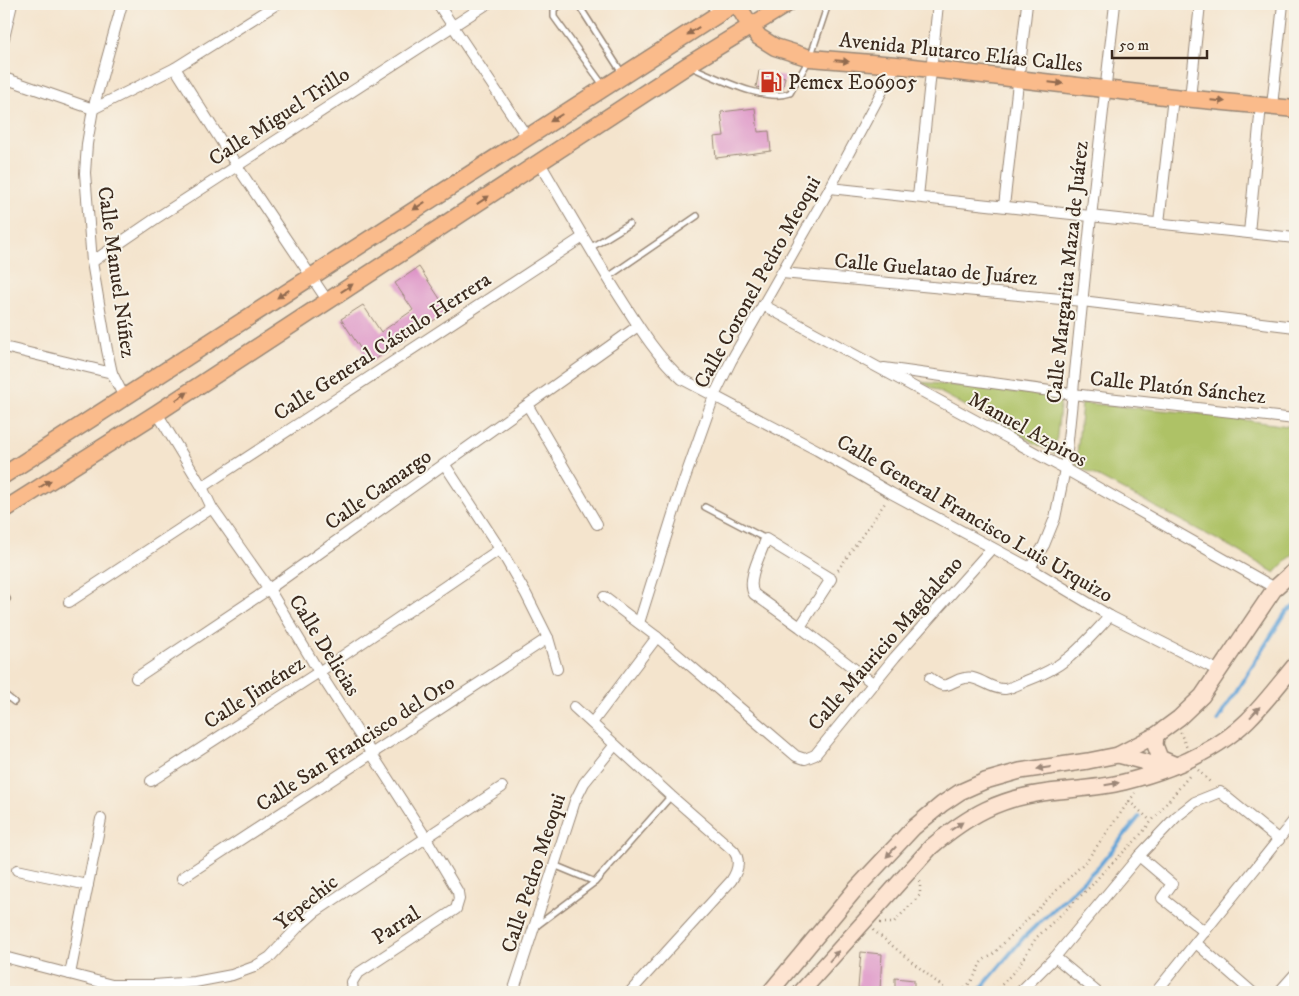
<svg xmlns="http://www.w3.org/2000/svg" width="1299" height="996" font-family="'IM FELL DW Pica',serif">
<rect width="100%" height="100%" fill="#f7f3e8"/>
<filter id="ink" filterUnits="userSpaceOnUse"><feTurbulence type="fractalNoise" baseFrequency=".02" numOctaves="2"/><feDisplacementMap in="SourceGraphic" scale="10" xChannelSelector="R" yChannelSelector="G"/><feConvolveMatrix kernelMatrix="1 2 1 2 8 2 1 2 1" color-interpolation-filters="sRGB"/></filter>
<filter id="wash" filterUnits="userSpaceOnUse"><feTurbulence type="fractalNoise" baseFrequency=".0096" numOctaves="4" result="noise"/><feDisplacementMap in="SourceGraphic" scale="20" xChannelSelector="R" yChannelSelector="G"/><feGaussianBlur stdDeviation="1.12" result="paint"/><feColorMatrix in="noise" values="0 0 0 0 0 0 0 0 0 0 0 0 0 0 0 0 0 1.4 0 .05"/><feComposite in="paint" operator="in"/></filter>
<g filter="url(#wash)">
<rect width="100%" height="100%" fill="#f4e4cd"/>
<g fill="#aec266" stroke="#747642">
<path d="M921 382 1061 397 1055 454Z"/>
<path d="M1082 403 1195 413 1295 427V552L1275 573 1231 547 1076 465Z"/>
</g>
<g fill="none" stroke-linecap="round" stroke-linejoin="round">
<g stroke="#65a5d8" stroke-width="4">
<path d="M1218 720 1286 612 1295 606"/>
<path d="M978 992 1024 937 1099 866 1139 817"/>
</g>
</g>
<g id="blocks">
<g fill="#de95c8">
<path d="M759 71 785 77 782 92 756 87Z"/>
<path d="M755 108 758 132 769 131 771 151 716 158 714 137 724 136 721 112Z"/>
<path d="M419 267 448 311 370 363 341 319 363 305 381 332 413 310 395 283Z"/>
<path d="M861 952 882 954 880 990 858 988Z"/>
<path d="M895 978 914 980V992H895Z"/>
</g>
</g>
</g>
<g filter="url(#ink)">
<use href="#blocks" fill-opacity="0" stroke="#988776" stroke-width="1"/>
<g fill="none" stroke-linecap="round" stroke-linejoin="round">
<g stroke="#988776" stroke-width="8">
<g id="lane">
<path d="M563 4 554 9V17L603 85"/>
<path d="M578 4 622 73"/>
<path d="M709 4 715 14"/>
<path d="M691 67C716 77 764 103 790 93L810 58 828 4"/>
<path d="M590 248 629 224"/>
<path d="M608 277 697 216"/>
<path d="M705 507 766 539"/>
<path d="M4 595 7 599"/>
<path d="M4 694 14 702"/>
<path d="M554 865 595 882"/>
<path d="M535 927 595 882 671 796"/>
</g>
</g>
<g stroke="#988776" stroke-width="12">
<g id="street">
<path d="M122 4 93 109 87 144 85 173 92 262 107 350 112 373 124 397"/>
<path d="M438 4 527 137"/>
<path d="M4 38 12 4"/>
<path d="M175 68 237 166 327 300"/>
<path d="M4 78 93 109 175 68 277 4"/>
<path d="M1190 98 1200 4"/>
<path d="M1272 106 1283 4"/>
<path d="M540 163C565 206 590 249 616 291 636 322 655 355 682 379L817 450 891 493 1030 568 1110 616 1219 671"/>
<path d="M830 188 1295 238"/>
<path d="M918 197 938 4"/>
<path d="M1004 206 1027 4"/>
<path d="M1159 223 1173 97"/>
<path d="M1249 233 1261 105"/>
<path d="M92 262 155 219 487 4"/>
<path d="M782 273 1082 301 1295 327"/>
<path d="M763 305 1065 469 1275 588"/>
<path d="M4 347 112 373"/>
<path d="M884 368 1072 394 1295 419"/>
<path d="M528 406 597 524"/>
<path d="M157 413 202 487 212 508 269 589 319 672 426 838 458 892 459 899 456 909 357 974 352 982 353 992"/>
<path d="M445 465 500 549 526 594 548 638 557 669"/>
<path d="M202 487 583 237"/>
<path d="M1030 568 1044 545 1055 518 1065 469 1091 217 1115 4"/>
<path d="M604 597 657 637 796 756 805 759 815 755 895 657 992 548"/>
<path d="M69 602 212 508"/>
<path d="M639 623 680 492 714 396 731 361 830 188 896 65"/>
<path d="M800 627 831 579 766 539C761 554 746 580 754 594L800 627 874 684"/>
<path d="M136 678 269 589 638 326"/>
<path d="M930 678C948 693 948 681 965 678 979 675 990 690 1005 689 1012 688 1019 684 1026 681 1067 666 1081 647 1110 616"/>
<path d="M574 707 671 796 734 851C741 861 738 871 731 881L630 992"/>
<path d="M592 723 657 637"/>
<path d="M151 781 319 672 500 549"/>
<path d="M1139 856 1172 884 1162 898 1205 932"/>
<path d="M17 870 88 885"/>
<path d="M182 878 548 638"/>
<path d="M1196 943 1252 992"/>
<path d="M4 957 112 985H154L195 982 232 975 254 967 270 957 298 927 315 912 502 787"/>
<path d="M1055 957 1097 992"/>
<path d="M70 974 101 819"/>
<path d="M513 992 575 801 584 783 614 746"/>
<path d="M1020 992 1055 957 1139 856 1176 817 1195 802 1220 792 1279 840"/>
<path d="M1156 992 1295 819"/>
<path d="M1279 992 1295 974"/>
</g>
</g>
<g stroke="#988776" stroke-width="18">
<g id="secondary">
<path d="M1156 735 1155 745 1160 758 1176 765"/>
<path d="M1118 755 1149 763 1162 770"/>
<path d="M770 992 854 891 913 828 942 804 960 792 985 781 1020 771 1088 761 1118 755 1156 735 1179 718 1202 696 1275 588 1295 570"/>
<path d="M801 992 931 847C969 815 999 798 1049 792 1074 789 1100 788 1124 782 1168 771 1216 752 1248 720 1265 703 1280 683 1295 665"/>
</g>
</g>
<g stroke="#988776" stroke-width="19">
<g id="primary">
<path d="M737 4 751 27 759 37 775 47 810 58 896 65 1173 97 1295 109"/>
<path d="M4 475 734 4"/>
<path d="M4 510 157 413 688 65 787 4"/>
</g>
</g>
<g stroke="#988776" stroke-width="2.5" stroke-dasharray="1 4" stroke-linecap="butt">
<path d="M838 570 885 503"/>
<path d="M1180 732 1187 748"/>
<path d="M1198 770 1212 784"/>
<path d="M1129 801 1151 821"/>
<path d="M880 923H893L920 895V880"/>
<path d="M873 930 949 992"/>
<path d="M962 992C966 987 972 981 975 975 981 964 979 961 991 956L1087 860 1135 793"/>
<path d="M995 992 1018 967 1036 938 1091 886 1103 872 1136 840 1190 775"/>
</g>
<use href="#lane" stroke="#fff" stroke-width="5"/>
<use href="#street" stroke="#fff" stroke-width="10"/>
<use href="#secondary" stroke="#fde4d1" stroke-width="15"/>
<use href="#primary" stroke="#fabb8b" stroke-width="16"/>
</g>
<defs><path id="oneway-solid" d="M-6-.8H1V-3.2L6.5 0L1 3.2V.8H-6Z" transform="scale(1.25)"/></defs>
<g fill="#916b4f">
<use href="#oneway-solid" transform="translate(693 31) rotate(146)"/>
<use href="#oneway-solid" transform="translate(842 61) rotate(5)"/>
<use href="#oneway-solid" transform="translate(1056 83) rotate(6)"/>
<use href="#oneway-solid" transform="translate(1218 101) rotate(5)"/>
<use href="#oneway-solid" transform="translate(556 118) rotate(148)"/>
<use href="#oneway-solid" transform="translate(483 200) rotate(-33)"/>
<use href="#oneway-solid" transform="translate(419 206) rotate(147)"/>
<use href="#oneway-solid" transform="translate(347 288) rotate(-33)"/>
<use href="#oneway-solid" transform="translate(283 294) rotate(147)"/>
<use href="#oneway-solid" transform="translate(182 396) rotate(-33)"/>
<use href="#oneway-solid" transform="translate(45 484) rotate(-32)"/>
</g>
<g fill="#9c8778">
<use href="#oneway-solid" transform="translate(1255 712) rotate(-48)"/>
<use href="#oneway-solid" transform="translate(1044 768) rotate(172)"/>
<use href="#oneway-solid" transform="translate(1112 784) rotate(-10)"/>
<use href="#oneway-solid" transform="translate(957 826) rotate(-34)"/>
<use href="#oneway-solid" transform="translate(891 852) rotate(133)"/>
<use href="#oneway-solid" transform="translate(834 956) rotate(-48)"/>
</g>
</g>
<defs>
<g id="fuel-bare" transform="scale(1.725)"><path d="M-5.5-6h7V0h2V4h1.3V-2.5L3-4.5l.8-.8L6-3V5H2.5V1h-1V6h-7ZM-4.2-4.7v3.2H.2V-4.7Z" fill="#c8321e" stroke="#f7f3e8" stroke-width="2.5" paint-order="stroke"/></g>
</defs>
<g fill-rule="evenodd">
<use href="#fuel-bare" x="771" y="82"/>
</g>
<g text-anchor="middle" stroke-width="4" stroke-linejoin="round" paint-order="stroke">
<g font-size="21" fill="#3b2a1e" stroke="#f7f3e8">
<text transform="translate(961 52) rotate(6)" y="7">Avenida Plutarco Elías Calles</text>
<text transform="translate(279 116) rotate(-33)" y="7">Calle Miguel Trillo</text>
<text transform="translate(936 269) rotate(5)" y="7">Calle Guelatao de Juárez</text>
<text transform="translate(117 272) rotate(82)" y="7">Calle Manuel Núñez</text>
<text transform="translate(1067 272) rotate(-84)" y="7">Calle Margarita Maza de Juárez</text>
<text transform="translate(757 282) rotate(-61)" y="7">Calle Coronel Pedro Meoqui</text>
<text transform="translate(382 346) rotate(-33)" y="7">Calle General Cástulo Herrera</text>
<text transform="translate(1178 387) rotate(6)" y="7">Calle Platón Sánchez</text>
<text transform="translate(1028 429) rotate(29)" y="7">Manuel Azpiros</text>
<text transform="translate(378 489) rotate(-35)" y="7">Calle Camargo</text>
<text transform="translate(975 518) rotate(30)" y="7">Calle General Francisco Luis Urquizo</text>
<text transform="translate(885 643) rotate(-49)" y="7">Calle Mauricio Magdaleno</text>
<text transform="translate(325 645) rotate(58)" y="7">Calle Delicias</text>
<text transform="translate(254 692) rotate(-33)" y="7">Calle Jiménez</text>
<text transform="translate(355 743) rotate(-33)" y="7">Calle San Francisco del Oro</text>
<text transform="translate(533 873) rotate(-72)" y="7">Calle Pedro Meoqui</text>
<text transform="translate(306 902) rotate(-39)" y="7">Yepechic</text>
<text transform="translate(396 925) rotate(-33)" y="7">Parral</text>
</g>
<g font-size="21" fill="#3b2a1e" stroke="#f7f3e8" text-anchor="start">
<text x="788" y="89">Pemex E06905</text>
</g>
</g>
<rect width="1299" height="996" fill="none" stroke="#f7f3e8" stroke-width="20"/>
<path d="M1112 50v8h95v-8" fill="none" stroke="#3b2a1e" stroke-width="2.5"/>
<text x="1119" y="50" font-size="15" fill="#3b2a1e" stroke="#f7f3e8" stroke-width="4" paint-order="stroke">50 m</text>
</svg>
